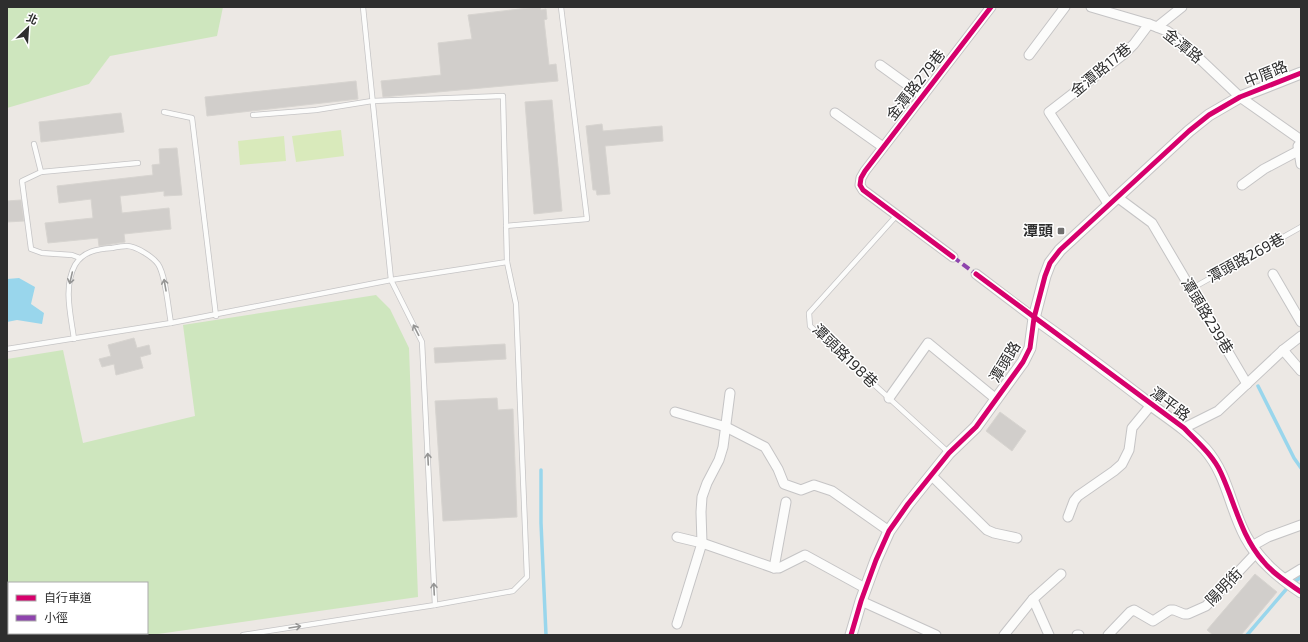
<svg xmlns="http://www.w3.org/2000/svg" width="1308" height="642" font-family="'Exo 2','Noto Sans TC',sans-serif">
<rect width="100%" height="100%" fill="#ece8e4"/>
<g fill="#cee6be" fill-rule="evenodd">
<path d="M7 7H223L217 36 110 56 89 84 7 108Z"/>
<path d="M376 295 390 309 409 348 418 597 151 635H7V359L63 350 83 443 195 416 183 325ZM9 583H147V633H9Z"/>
</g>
<g fill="#d9eabb">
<path d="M341 130 344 156 296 162 292 136Z"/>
<path d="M284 136 286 161 240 165 238 141Z"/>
</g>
<path fill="#99d6ec" d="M19 278 35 287 31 304 44 313 42 324 17 320 7 322V279Z"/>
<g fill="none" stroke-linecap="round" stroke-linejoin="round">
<g stroke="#99d6ec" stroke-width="3.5">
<path d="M1258 386 1294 458 1301 468"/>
<path d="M541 470V523L546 635"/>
<path d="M1247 635 1289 586 1301 577"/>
</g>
</g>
<g fill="#d1cecb" stroke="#d7d4d0">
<path d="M537 7H540L541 10 546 9 547 19 544 20 549 65 556 64 558 81 383 97 381 81 441 75 438 43 472 39 468 15Z"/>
<path d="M356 81 358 99 207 116 205 97Z"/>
<path d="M552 100 562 211 534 214 525 102Z"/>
<path d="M121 113 124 132 41 142 39 122Z"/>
<path d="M602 124 603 131 662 126 663 141 605 146 610 194 597 195 596 190H593L586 126Z"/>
<path d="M177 148 182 195 164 196V191L120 196 122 213 169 208 171 229 124 234 125 242 99 246 98 238 48 243 45 223 93 218 91 199 59 203 57 186 153 175 152 165 160 164 159 149Z"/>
<path d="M21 200 24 221 7 222V201Z"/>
<path d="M134 338 137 348 149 345 151 354 140 357 143 368 116 375 114 364 102 367 99 359 111 356 108 345Z"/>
<path d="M505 344 506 359 435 363 434 348Z"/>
<path d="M497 398 498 410 513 409 517 517 443 521 435 401Z"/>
<path d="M1000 412 1026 431 1012 451 986 431Z"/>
<path d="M1255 574 1277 592 1241 635H1213L1207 630Z"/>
</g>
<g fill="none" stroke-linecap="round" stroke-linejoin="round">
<g stroke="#c5c4c5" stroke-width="6">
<g id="service">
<path d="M164 112 192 118 216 316"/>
<path d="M34 144 41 172"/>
<path d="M897 215 809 313 810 326 948 452"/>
<path d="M506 226 587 219 561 7"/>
<path d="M80 258 72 255 42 253 31 249 22 181 41 172 138 163"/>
<path d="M1191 289 1301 227"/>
<path d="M74 339C71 316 63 287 75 265 83 251 98 249 112 248 117 247 122 246 127 246 136 246 153 257 158 264 166 276 168 308 171 323"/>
<path d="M7 349 171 323 391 280 507 262 503 96 372 101 316 110 253 115"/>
<path d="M435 605 513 591 527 577 516 304 507 262"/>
<path d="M243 635 435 605 422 342 391 280 363 7"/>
</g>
</g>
<g stroke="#c5c4c5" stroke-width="11">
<g id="minor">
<path d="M1091 7 1149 24 1167 31 1182 42 1240 97 1301 140"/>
<path d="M1157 27 1182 7"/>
<path d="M1029 55 1065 7"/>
<path d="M880 65 923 96"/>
<path d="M835 113 883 147"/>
<path d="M1298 146 1301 164"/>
<path d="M1242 185 1264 169 1298 151"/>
<path d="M1117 197 1152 223 1247 384"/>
<path d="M1109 205 1049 112 1124 54 1134 44 1149 24"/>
<path d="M953 257 863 190 860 185 861 178 865 171 991 7"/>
<path d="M976 274 1034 318"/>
<path d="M1273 274 1301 322"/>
<path d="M1283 350 1301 371"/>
<path d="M889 398 928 343 996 399"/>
<path d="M675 412 726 427 765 447 778 469 784 484 801 490 814 485 832 491 889 531"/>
<path d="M1184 428 1218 411 1283 350 1301 336"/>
<path d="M931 475 987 530 994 533 1017 538"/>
<path d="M1068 517 1074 501 1078 496 1114 471 1122 464 1129 450 1132 428 1151 405"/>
<path d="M677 537 702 543 774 568H779L805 555 865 588"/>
<path d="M1252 546 1268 537 1301 525"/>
<path d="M774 568 786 502"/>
<path d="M1283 580 1301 569"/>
<path d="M1033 599 1049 635"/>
<path d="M861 601 936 635"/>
<path d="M677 624 702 543 701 512 702 497 707 483 719 460 723 447 730 393"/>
<path d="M1004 635 1033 599 1061 574"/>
<path d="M1077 635H1079"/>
<path d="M1108 635 1130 612 1134 610 1153 621 1170 610H1174L1184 614H1188L1206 606 1257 552"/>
</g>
</g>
<g stroke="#c5c4c5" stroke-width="13">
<g id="tertiary">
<path d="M1034 318C1074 346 1112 375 1151 405 1170 419 1189 431 1205 449 1228 475 1230 508 1246 537 1259 561 1279 577 1301 592"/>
<path d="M851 635 861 601 876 560 889 531 908 504 949 453 976 427 1023 362 1030 348 1034 318 1045 276 1050 263 1060 250 1189 131 1209 115 1240 97 1301 73"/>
</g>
</g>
<use href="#service" stroke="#fcfcfb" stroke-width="4.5"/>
<use href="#minor" stroke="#fcfcfb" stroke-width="9"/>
<use href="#tertiary" stroke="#fcfcfb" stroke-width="11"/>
<path stroke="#8e44ad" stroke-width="4" stroke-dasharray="8 4" stroke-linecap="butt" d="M953 257 976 274"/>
<g stroke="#fff" stroke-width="8">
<g id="cycleway">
<path d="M953 257 863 190 860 185 861 178 865 171 991 7"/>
<path d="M976 274 1184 428C1197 442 1213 455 1221 473 1235 503 1241 536 1263 561 1273 574 1288 583 1301 592"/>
<path d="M851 635 861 601 876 560 889 531 908 504 949 453 976 427 1023 362 1030 348 1034 318 1045 276 1050 263 1060 250 1189 131 1209 115 1240 97 1301 73"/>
</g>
</g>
<use href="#cycleway" stroke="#d6006c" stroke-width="5"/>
</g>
<defs><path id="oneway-shaft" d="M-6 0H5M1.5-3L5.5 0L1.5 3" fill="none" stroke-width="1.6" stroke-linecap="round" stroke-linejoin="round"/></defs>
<g stroke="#959594">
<use href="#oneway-shaft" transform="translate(71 278) rotate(103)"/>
<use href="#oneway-shaft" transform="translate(165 285) rotate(-100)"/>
<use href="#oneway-shaft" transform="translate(416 330) rotate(-117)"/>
<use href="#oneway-shaft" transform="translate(428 459) rotate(-93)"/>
<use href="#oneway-shaft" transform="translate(434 589) rotate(-93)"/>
<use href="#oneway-shaft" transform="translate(295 627) rotate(-9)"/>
</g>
<rect fill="#706f6e" stroke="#fff" stroke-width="1.5" x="1057" y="227" width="8" height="8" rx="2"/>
<g text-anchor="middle" stroke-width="3" stroke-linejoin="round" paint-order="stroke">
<g font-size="15" fill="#2e2e2e" stroke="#fff">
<text transform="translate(1183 46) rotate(39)" y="5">金潭路</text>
<text transform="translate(1101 70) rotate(-40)" y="5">金潭路17巷</text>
<text transform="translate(1266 74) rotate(-22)" y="5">中厝路</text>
<text transform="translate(916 85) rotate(-52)" y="5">金潭路279巷</text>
<text transform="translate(1246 258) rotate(-29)" y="5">潭頭路269巷</text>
<text transform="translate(1207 316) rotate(59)" y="5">潭頭路239巷</text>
<text transform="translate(845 356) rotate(44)" y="5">潭頭路198巷</text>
<text transform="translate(1005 362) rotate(-59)" y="5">潭頭路</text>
<text transform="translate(1170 404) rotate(37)" y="5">潭平路</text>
<text transform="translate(1224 587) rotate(-46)" y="5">陽明街</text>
</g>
<g font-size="15" font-weight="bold" fill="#2e2e2e" stroke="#fff" text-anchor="end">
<text x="1053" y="236">潭頭</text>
</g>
</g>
<rect width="1308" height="642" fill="none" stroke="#2e2e2e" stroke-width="16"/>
<rect x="8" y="582" width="140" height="52" fill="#ffffff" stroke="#ababab"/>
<rect x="16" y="595" width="20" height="6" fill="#d6006c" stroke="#ababab"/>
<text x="44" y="602" font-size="12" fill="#2e2e2e">自行車道</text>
<rect x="16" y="615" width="20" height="6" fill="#8e44ad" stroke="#ababab"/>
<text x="44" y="622" font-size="12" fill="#2e2e2e">小徑</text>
<g transform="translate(28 28) rotate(25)" stroke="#ffffff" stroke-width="3" paint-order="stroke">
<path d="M0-3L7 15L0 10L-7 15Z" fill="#2e2e2e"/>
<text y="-6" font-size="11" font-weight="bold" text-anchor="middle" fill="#2e2e2e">北</text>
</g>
</svg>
